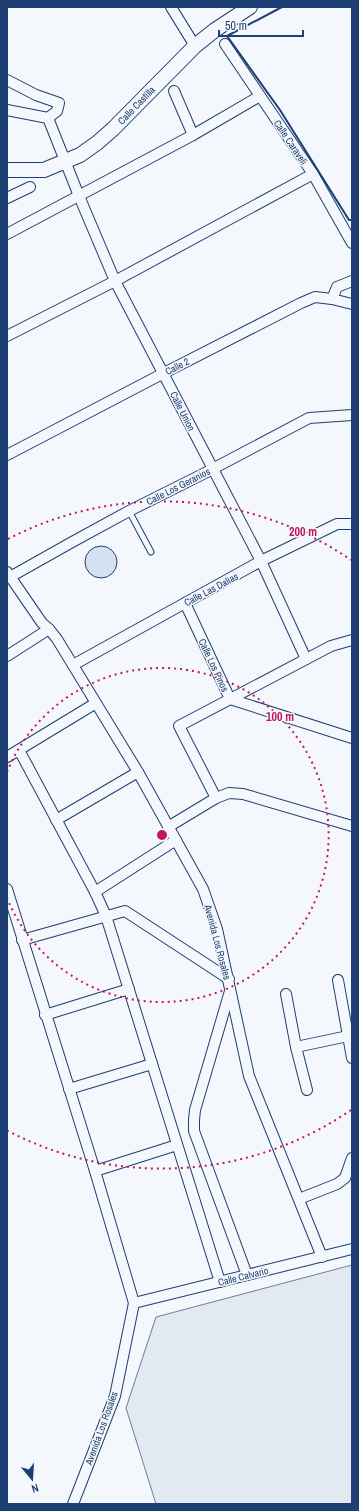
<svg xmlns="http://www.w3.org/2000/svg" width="359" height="1511" font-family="'Archivo Narrow',sans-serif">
<rect width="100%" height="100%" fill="#f4f7fb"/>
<path fill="#e3e9f0" stroke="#687fa3" d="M352 1265V1504H156L126 1408 156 1317Z"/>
<circle fill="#d5e0f0" stroke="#1d3f73" cx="101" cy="562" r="16"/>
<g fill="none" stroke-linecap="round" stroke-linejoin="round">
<g stroke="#1d3f73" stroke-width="7">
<path id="lane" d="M129 511 151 552"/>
</g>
<g stroke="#1d3f73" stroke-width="12">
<g id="street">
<path d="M171 7 195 46"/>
<path d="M225 44 313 174 352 243"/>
<path d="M7 80 36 95 59 103 57 111 48 118"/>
<path d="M174 91 193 135"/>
<path d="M7 110 48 118 79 196 115 281 261 561 306 659"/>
<path d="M7 198 30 187"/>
<path d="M7 234 193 135 260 96"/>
<path d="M332 299 337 287 352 281"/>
<path d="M7 336 115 281 313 174"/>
<path d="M7 455 164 373 301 303 315 297 332 299 352 304"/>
<path d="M7 572 42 623 49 629 57 639 138 772 203 889 217 929 249 1076 322 1257"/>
<path d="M10 577 74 541 129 511 203 474 309 418 352 415"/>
<path d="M185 603 230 699 352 738"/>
<path d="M7 656 49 629"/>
<path d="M73 665 261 561 337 524H352"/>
<path d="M19 750 95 892 106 916 220 1282"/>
<path d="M7 757 96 703"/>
<path d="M216 798 179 726 331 646 352 640"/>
<path d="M56 820 138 772"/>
<path d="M168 827 216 798 229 793 243 794 352 826"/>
<path d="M7 889 95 1171 134 1303 115 1396 73 1504"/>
<path d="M95 892 176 840"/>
<path d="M22 940 125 911 229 979"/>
<path d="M338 980 352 1058"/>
<path d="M230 991 195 1110 194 1120V1131L247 1275"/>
<path d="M286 994 296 1047 307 1090"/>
<path d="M45 1015 129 989"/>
<path d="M296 1047 348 1036"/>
<path d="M69 1089 152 1064"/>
<path d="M95 1171 177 1145"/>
<path d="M299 1199 337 1184 345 1178 352 1158"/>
<path d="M134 1303 352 1249"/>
</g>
</g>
<g stroke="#1d3f73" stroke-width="16">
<path id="secondary" d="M7 170H44L80 155 97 143 113 129 195 46 215 30 250 7"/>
</g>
<use href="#lane" stroke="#f4f7fb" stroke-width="5"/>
<use href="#street" stroke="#f4f7fb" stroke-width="10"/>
<use href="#secondary" stroke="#f4f7fb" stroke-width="14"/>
<path stroke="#1d3f73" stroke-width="2" d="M282 7 227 36 280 110 349 220H352"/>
</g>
<g fill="none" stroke="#c2185b" stroke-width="2" stroke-dasharray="2 4">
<path d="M7 772A167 167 0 1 1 7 898"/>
<path d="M351 1110A334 334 0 0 1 8 1131M8 539A334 334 0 0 1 351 560"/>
</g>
<g text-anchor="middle" stroke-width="3" stroke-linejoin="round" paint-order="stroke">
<g font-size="10" fill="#1d3f73" stroke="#f4f7fb">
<text transform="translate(136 105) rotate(-46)" y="4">Calle Castilla</text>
<text transform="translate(291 142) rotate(56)" y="4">Calle Caraveli</text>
<text transform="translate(177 366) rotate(-27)" y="4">Calle 2</text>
<text transform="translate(183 411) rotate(63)" y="4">Calle Union</text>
<text transform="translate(178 486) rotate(-27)" y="4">Calle Los Geranios</text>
<text transform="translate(211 589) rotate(-28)" y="4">Calle Las Dalias</text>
<text transform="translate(214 665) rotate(65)" y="4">Calle Los Pinos</text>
<text transform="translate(218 942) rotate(75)" y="4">Avenida Los Rosales</text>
<text transform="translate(243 1276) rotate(-14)" y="4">Calle Calvario</text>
<text transform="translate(101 1428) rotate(-70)" y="4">Avenida Los Rosales</text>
</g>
</g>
<circle cx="162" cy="835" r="6" fill="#c2185b" stroke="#f4f7fb" stroke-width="2"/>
<g font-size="12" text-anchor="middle" font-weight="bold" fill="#c2185b" stroke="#f4f7fb" stroke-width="3" stroke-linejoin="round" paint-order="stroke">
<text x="303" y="536">200 m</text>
<text x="280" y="721">100 m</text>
</g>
<rect width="359" height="1511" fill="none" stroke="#1d3f73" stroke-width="16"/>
<g transform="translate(32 1479) rotate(162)" stroke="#f4f7fb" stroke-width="3" paint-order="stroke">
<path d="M0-3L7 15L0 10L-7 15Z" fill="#1d3f73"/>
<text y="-6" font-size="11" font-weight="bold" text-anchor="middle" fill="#1d3f73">N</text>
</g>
<path d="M219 30v6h84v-6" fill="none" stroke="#1d3f73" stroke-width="2"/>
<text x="225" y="30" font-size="12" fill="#1d3f73" stroke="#f4f7fb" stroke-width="3" paint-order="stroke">50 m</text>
</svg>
